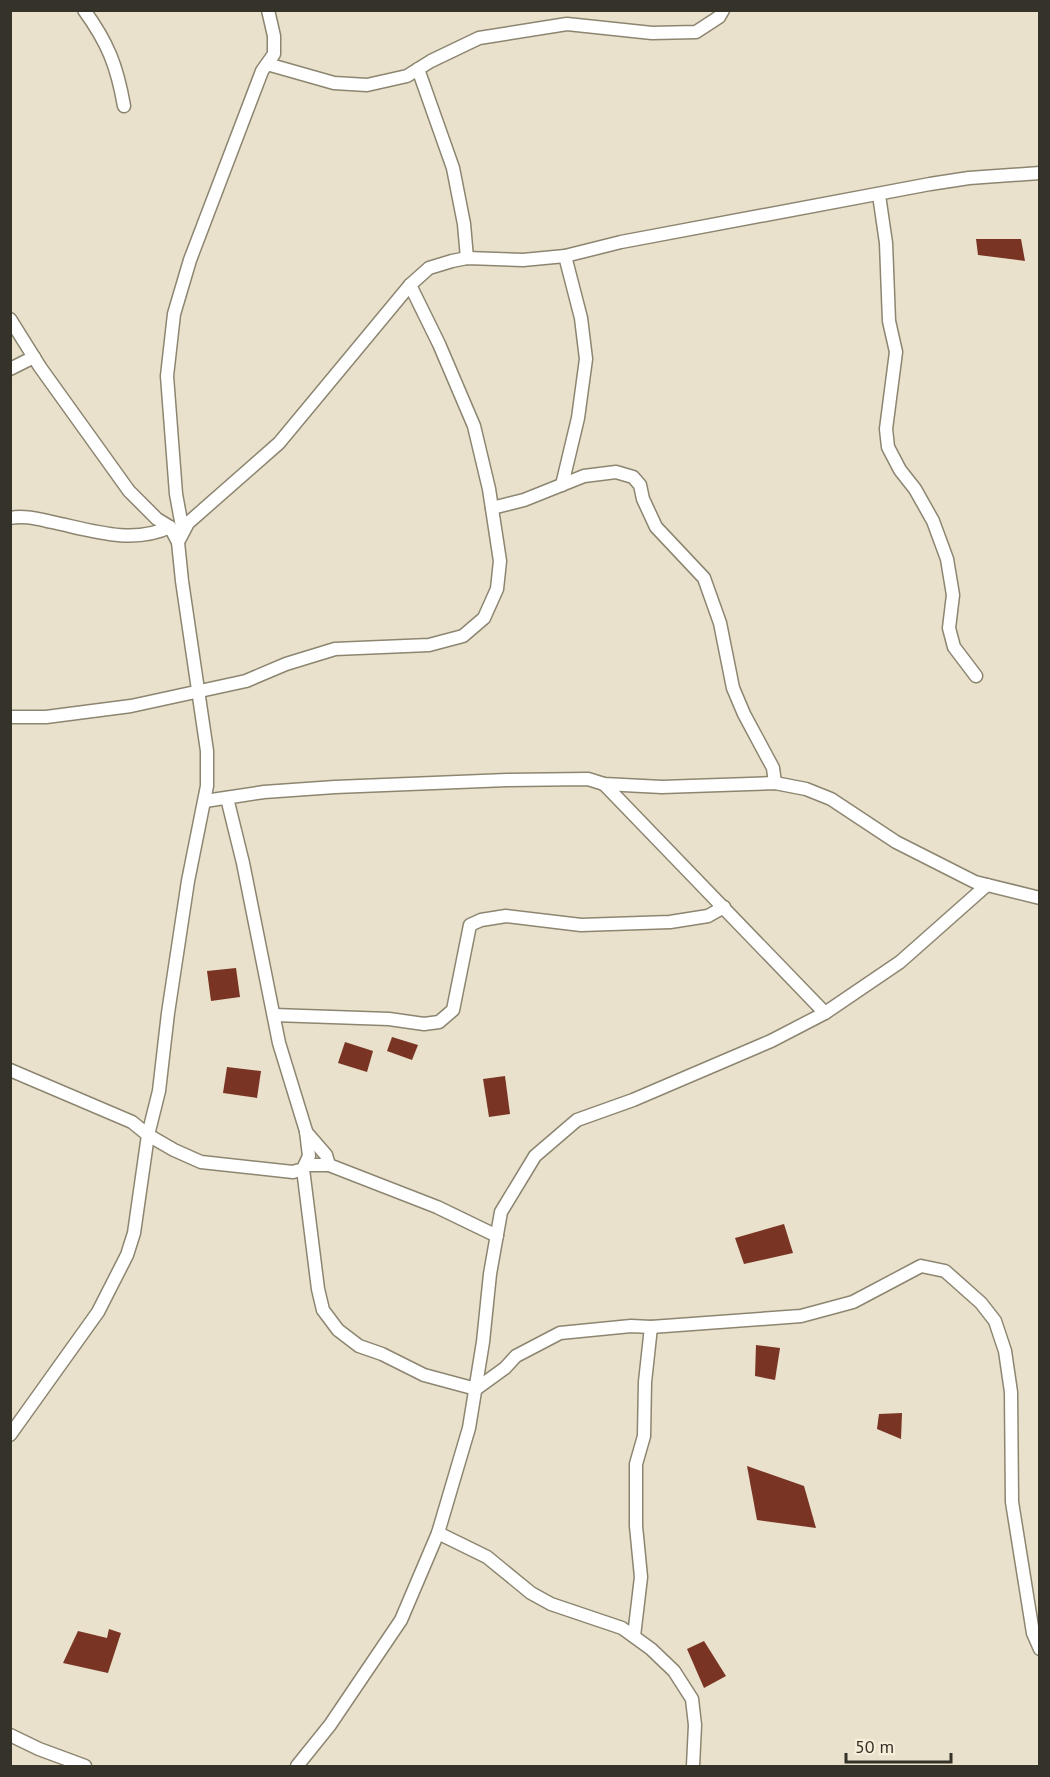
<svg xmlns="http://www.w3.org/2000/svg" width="1050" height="1777" font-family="'PT Sans',sans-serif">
<rect width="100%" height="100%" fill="#e9e1cb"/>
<g fill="#793423">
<path d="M976 239H1021L1025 261 978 255Z"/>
<path d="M236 968 240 997 211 1001 207 971Z"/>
<path d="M392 1037 418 1045 412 1060 387 1051Z"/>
<path d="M345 1042 373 1051 367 1072 338 1063Z"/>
<path d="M227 1067 261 1071 257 1098 223 1093Z"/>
<path d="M505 1076 510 1114 489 1117 483 1079Z"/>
<path d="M784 1224 793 1253 744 1264 735 1238Z"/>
<path d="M756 1345 780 1348 775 1380 755 1376Z"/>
<path d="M902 1413 901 1439 877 1429 879 1414Z"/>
<path d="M747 1466 804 1486 816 1528 757 1520Z"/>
<path d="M109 1629 121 1633 108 1673 63 1663 78 1631 107 1638Z"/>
<path d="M704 1641 726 1676 704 1688 687 1649Z"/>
</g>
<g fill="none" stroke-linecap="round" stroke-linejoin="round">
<g stroke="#8c8570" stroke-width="15">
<g id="street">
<path d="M84 10C108 43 117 66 124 106"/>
<path d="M267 64 334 83 367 85 407 76 431 61 479 38 567 24 652 33 696 32 719 17 723 10"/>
<path d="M418 69 453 168 464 224 467 258"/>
<path d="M879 195 886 243 889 321 896 352 886 429 888 447 900 470 915 489 933 521 947 559 953 595 949 628 954 647 976 676"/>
<path d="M10 319 40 367 129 491 157 519 170 527 178 542"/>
<path d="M10 369 34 357"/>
<path d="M562 485 578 418 586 359 581 318 565 256"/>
<path d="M492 508 524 500 584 476 616 472 633 477 640 485 643 499 656 527 704 578 720 623 733 688 744 714 773 768 775 783"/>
<path d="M10 518C24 515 38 519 52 522 90 530 132 545 170 527"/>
<path d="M183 532 176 494 167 376 174 314 190 260 262 71 274 54V36L268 10"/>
<path d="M10 717H46L131 706 246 681 286 664 335 649 429 645 463 636 484 618 497 589 500 561 489 489 474 426 439 344 410 285"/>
<path d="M604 784 825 1013"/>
<path d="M205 801 264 792 335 787 507 780 588 779 604 784 662 787 775 783 806 789 831 799 896 842 975 882 1040 898"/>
<path d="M274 1015 389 1019 424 1024 439 1022 453 1010 470 925 481 920 506 916 581 925 670 922 708 916 724 907"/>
<path d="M10 1070 132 1122 148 1135 174 1150 201 1162 293 1172 303 1169 309 1156 306 1131 279 1043 243 863 227 798"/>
<path d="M306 1132 326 1155 329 1165"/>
<path d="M305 1165H329L437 1207 497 1236"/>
<path d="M303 1169 318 1289 323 1310 338 1330 359 1346 382 1354 424 1375 476 1389"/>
<path d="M476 1389 505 1368 516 1356 560 1333 631 1326 651 1327 801 1316 853 1302 921 1266 945 1271 981 1303 995 1321 1005 1351 1011 1392 1012 1502 1033 1633 1040 1649"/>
<path d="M10 1435 98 1312 127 1255 134 1233 148 1135 159 1091 168 1013 188 881 207 786V751L182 581 178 542 188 523 279 443 410 285 429 268 452 261 467 258 523 260 565 256 621 242 930 184 969 178 1040 173"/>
<path d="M438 1533 487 1557 531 1593 551 1604 622 1628 651 1649 674 1671 692 1699 695 1725 693 1766"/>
<path d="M634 1636 641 1577 636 1526V1464L644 1436 645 1382 651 1327"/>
<path d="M10 1735 39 1749 85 1766"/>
<path d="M297 1766 330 1725 401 1620 438 1533 469 1428 483 1342 490 1274 501 1212 535 1156 577 1120 633 1100 771 1041 825 1013 900 962 987 885"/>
</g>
</g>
<use href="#street" stroke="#fff" stroke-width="12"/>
</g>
<rect width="1050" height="1777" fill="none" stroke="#353229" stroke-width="24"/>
<path d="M846 1753v9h105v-9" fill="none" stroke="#353229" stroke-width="3"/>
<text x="855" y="1753" font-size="18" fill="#353229" stroke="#f6eed8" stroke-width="4.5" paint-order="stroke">50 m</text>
</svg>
